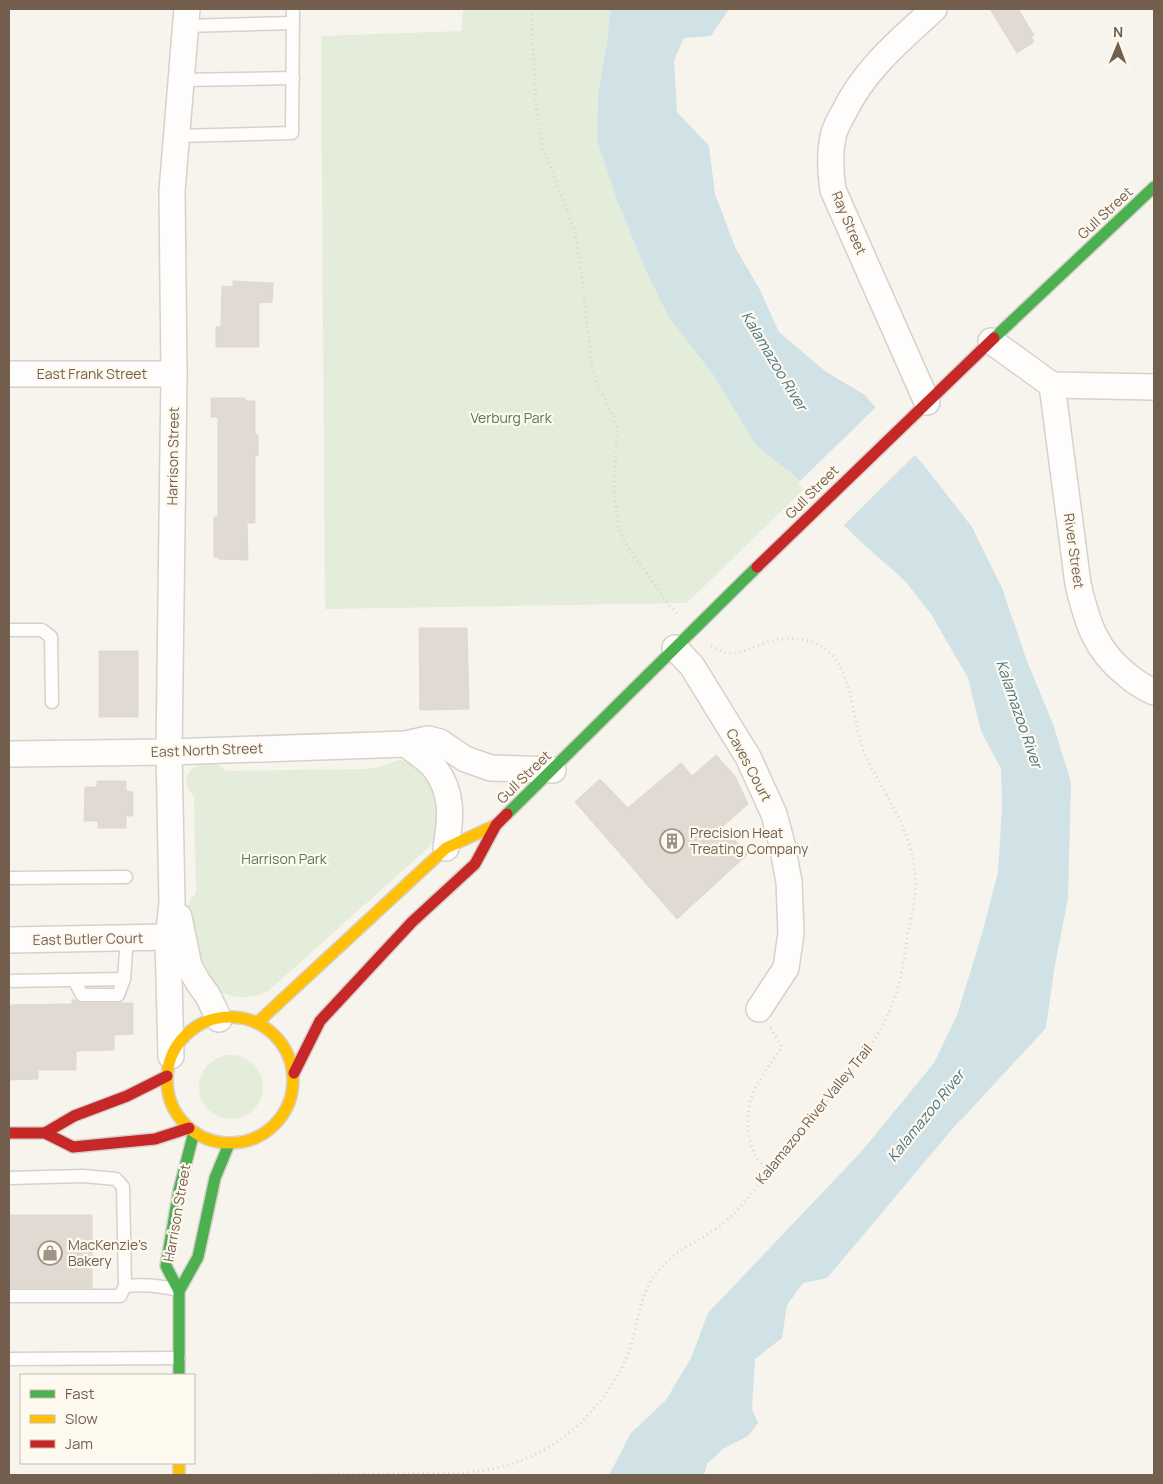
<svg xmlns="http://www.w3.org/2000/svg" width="1163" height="1484" font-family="Manrope,sans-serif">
<rect width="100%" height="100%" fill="#f7f4ed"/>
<g fill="#e3edd9">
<path d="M463 9H610L607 43 598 94 597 140 617 200 645 269 668 316 714 376 806 487 687 603 325 609 321 36 461 31Z"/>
<path d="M399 760 409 761 417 765 438 793 437 836 428 848 267 992C245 1002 215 998 203 974 198 965 196 947 194 936 191 928 186 914 188 905 189 901 194 896 196 892L194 796C177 781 192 760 212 763 217 764 222 768 227 771L365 769 379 767Z"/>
<circle cx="231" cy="1087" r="32"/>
</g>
<path fill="#d0e2e6" d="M610 9H729L711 36 684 38 674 60 677 112 709 146 715 194 735 247 760 290 779 332 825 371 865 395 926 468 972 527 1002 588 1027 661 1053 724 1071 782 1068 898 1054 970 1046 1028 962 1119 960 1120 827 1278 803 1283 787 1305 782 1338 755 1359 752 1409 758 1423 748 1436 723 1449 707 1464 704 1475H609L631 1433 666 1400 691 1358 708 1313 861 1152 934 1063 957 1015 982 934 998 872 1002 807 1001 769 981 731 968 678 931 614 905 581 859 540 797 478 756 445 714 376 668 316 645 269 617 200 597 140 598 94 607 43Z"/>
<path fill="#f7f4ed" d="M877 406 917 453 842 527 798 483Z"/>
<g fill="#e0dad2" stroke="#dfd8cf">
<path d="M990 9H1018L1034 35 1031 36 1034 42 1017 53Z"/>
<path d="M233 281 273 283 272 302 259 303V347H216V327H221L222 286 233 287Z"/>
<path d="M211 398H245V401H255V435H258V456H255V523H247L248 560 218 559V557H214V517H218V417H211Z"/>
<path d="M419 628H467L469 709 420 710Z"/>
<rect x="99" y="651" width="39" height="66"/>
<path d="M716 755 735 776 748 804 722 827 748 854 677 919 575 802 600 779 628 808 681 763 692 776Z"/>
<path d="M97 781H126V791L133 792V816H126V828H98V821H84L85 787H97Z"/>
<path d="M72 999 82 1003H133V1034L114 1035V1050L76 1051V1070H38V1079L9 1080V1005L72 1004Z"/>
<rect x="9" y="1215" width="83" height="73"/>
</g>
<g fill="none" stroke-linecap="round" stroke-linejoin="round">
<g stroke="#d6d1cb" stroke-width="15">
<g id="lane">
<path d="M186 26 293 23"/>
<path d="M182 80 293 78"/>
<path d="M176 136 292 133 293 9"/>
<path d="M9 630H42L51 637 52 702"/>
<path d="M9 878 126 877"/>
<path d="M74 980 82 995H118L124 979"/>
<path d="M9 981 124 979 127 938"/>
<path d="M9 1178 83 1176 116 1179 123 1187 125 1286 120 1296H9"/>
<path d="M125 1286C144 1284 159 1285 177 1290"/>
<path d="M9 1359 179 1358"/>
</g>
</g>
<g stroke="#d6d1cb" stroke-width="28">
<g id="street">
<path d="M991 341 1052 385 1154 387"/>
<path d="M9 374H174"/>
<path d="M1052 385 1078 584C1087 622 1095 650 1127 675 1135 682 1145 688 1154 692"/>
<path d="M927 402 833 190C830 170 829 152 834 133 836 126 840 119 844 112 864 70 900 40 934 9"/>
<path d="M675 648 692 666 748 757 774 814 782 844 789 882 791 933 786 968 759 1009"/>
<path d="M406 744C414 751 426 758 433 766 454 791 451 819 446 848"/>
<path d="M9 754 169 752 406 744 428 739 440 742 465 759 491 768 553 770"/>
<path d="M179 917 189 966 198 982 208 996 219 1019"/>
<path d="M9 940 168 937"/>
<path d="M171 1056 168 939 172 903 169 752 174 374 172 191 187 9"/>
</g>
</g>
<g stroke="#d7d1cb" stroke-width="14">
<g id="fast">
<path d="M994 338 1154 187"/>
<path d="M507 814 757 567"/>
<path d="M179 1291 198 1257 215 1178 229 1144"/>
<path d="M179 1375V1291L166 1266 179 1190 194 1132"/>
</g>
</g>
<g stroke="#d7d1cb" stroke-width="14">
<g id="slow">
<circle cx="230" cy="1080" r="63"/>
<path d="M257 1023 446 848 496 825"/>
<path d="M179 1463V1475"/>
</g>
</g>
<g stroke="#d7d1cb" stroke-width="14">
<g id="jam">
<path d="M757 567 994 338"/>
<path d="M294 1073 320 1021 412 922 475 864 496 825 507 814"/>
<path d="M9 1133H45L73 1147 155 1139 189 1128"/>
<path d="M45 1133 74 1116 127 1096 167 1076"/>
</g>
</g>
<g stroke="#d9d4cf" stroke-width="3" stroke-dasharray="1 4" stroke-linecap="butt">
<path d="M531 9 536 105 542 145 575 232 583 284 591 361 597 384 614 417 617 428 614 490 618 525 624 540 634 556 670 606 677 613"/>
<path d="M768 1171C764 1167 759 1162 756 1157 752 1150 750 1142 749 1135 742 1098 762 1076 782 1047L770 1027"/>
<path d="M303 1475 464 1473C526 1467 569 1444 606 1393 615 1380 623 1367 629 1352 639 1325 638 1294 658 1271 677 1247 707 1239 728 1219 751 1198 768 1170 787 1147 828 1098 879 1052 897 990 903 971 905 952 908 932 912 914 917 894 915 875 911 827 886 798 866 757 852 726 855 678 830 653 814 637 786 635 765 643 743 651 734 660 710 645"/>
</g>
<use href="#lane" stroke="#fefdfc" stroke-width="12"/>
<use href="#street" stroke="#fefdfc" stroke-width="25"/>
<use href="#fast" stroke="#4caf50" stroke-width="11"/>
<use href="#slow" stroke="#ffc107" stroke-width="11"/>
<use href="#jam" stroke="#c62828" stroke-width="11"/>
</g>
<defs>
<g id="building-ring" transform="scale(1.25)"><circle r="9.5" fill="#fef9ef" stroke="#a19386" stroke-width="1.5"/><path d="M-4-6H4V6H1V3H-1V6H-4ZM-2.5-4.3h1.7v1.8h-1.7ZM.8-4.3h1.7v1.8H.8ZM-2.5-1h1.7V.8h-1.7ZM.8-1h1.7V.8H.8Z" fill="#a19386"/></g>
<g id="shop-ring" transform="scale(1.25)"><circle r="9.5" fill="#fef9ef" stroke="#a19386" stroke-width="1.5"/><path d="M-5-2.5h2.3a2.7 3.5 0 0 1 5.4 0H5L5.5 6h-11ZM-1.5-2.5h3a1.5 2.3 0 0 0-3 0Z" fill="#a19386"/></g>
</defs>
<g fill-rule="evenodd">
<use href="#building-ring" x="672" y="841"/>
<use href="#shop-ring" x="50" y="1253"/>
</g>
<g text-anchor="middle" stroke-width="4.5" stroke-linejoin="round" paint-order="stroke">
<g font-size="14" fill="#735f4e" stroke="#fef9ef">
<text transform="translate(1105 213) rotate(-43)" y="5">Gull Street</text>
<text transform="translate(849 223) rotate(67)" y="5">Ray Street</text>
<text x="92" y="379">East Frank Street</text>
<text transform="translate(173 456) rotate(-89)" y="5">Harrison Street</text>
<text transform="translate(812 492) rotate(-45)" y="5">Gull Street</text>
<text transform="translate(1074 551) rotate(82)" y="5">River Street</text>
<text transform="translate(207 750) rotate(-2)" y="5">East North Street</text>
<text transform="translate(749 765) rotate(62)" y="5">Caves Court</text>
<text transform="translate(524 777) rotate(-44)" y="5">Gull Street</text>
<text transform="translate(88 939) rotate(-1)" y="5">East Butler Court</text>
<text transform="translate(814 1114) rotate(-51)" y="5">Kalamazoo River Valley Trail</text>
<text transform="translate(177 1213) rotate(-80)" y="5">Harrison Street</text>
</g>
<g font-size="14" fill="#547d4a" stroke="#fef9ef">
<text x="511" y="423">Verburg Park</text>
<text x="284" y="864">Harrison Park</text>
</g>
<g font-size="14" fill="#735f4e" stroke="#fef9ef" text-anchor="start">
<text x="690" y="838">Precision Heat<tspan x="690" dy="16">Treating Company</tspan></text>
<text x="68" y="1250">MacKenzie's<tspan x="68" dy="16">Bakery</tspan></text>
</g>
<g font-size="15" font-style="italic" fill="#4a7585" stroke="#fef9ef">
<text transform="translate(774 361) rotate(59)" y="5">Kalamazoo River</text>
<text transform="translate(1019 714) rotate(71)" y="5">Kalamazoo River</text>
<text transform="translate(926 1116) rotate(-51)" y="5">Kalamazoo River</text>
</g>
</g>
<rect width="1163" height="1484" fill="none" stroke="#735f4e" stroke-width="20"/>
<rect x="20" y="1374" width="175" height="90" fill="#fef9ef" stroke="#c6bbaf"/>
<rect x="30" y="1390" width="25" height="8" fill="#4caf50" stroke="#c6bbaf"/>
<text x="65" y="1399" font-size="15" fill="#735f4e">Fast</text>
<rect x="30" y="1415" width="25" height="8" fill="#ffc107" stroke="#c6bbaf"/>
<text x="65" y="1424" font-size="15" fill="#735f4e">Slow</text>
<rect x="30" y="1440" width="25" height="8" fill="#c62828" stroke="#c6bbaf"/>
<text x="65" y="1449" font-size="15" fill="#735f4e">Jam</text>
<g transform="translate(1118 45) rotate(1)" stroke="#fef9ef" stroke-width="4" paint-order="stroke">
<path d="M0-4L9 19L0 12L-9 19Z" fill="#735f4e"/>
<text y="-8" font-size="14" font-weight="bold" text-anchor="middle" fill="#735f4e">N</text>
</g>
</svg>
